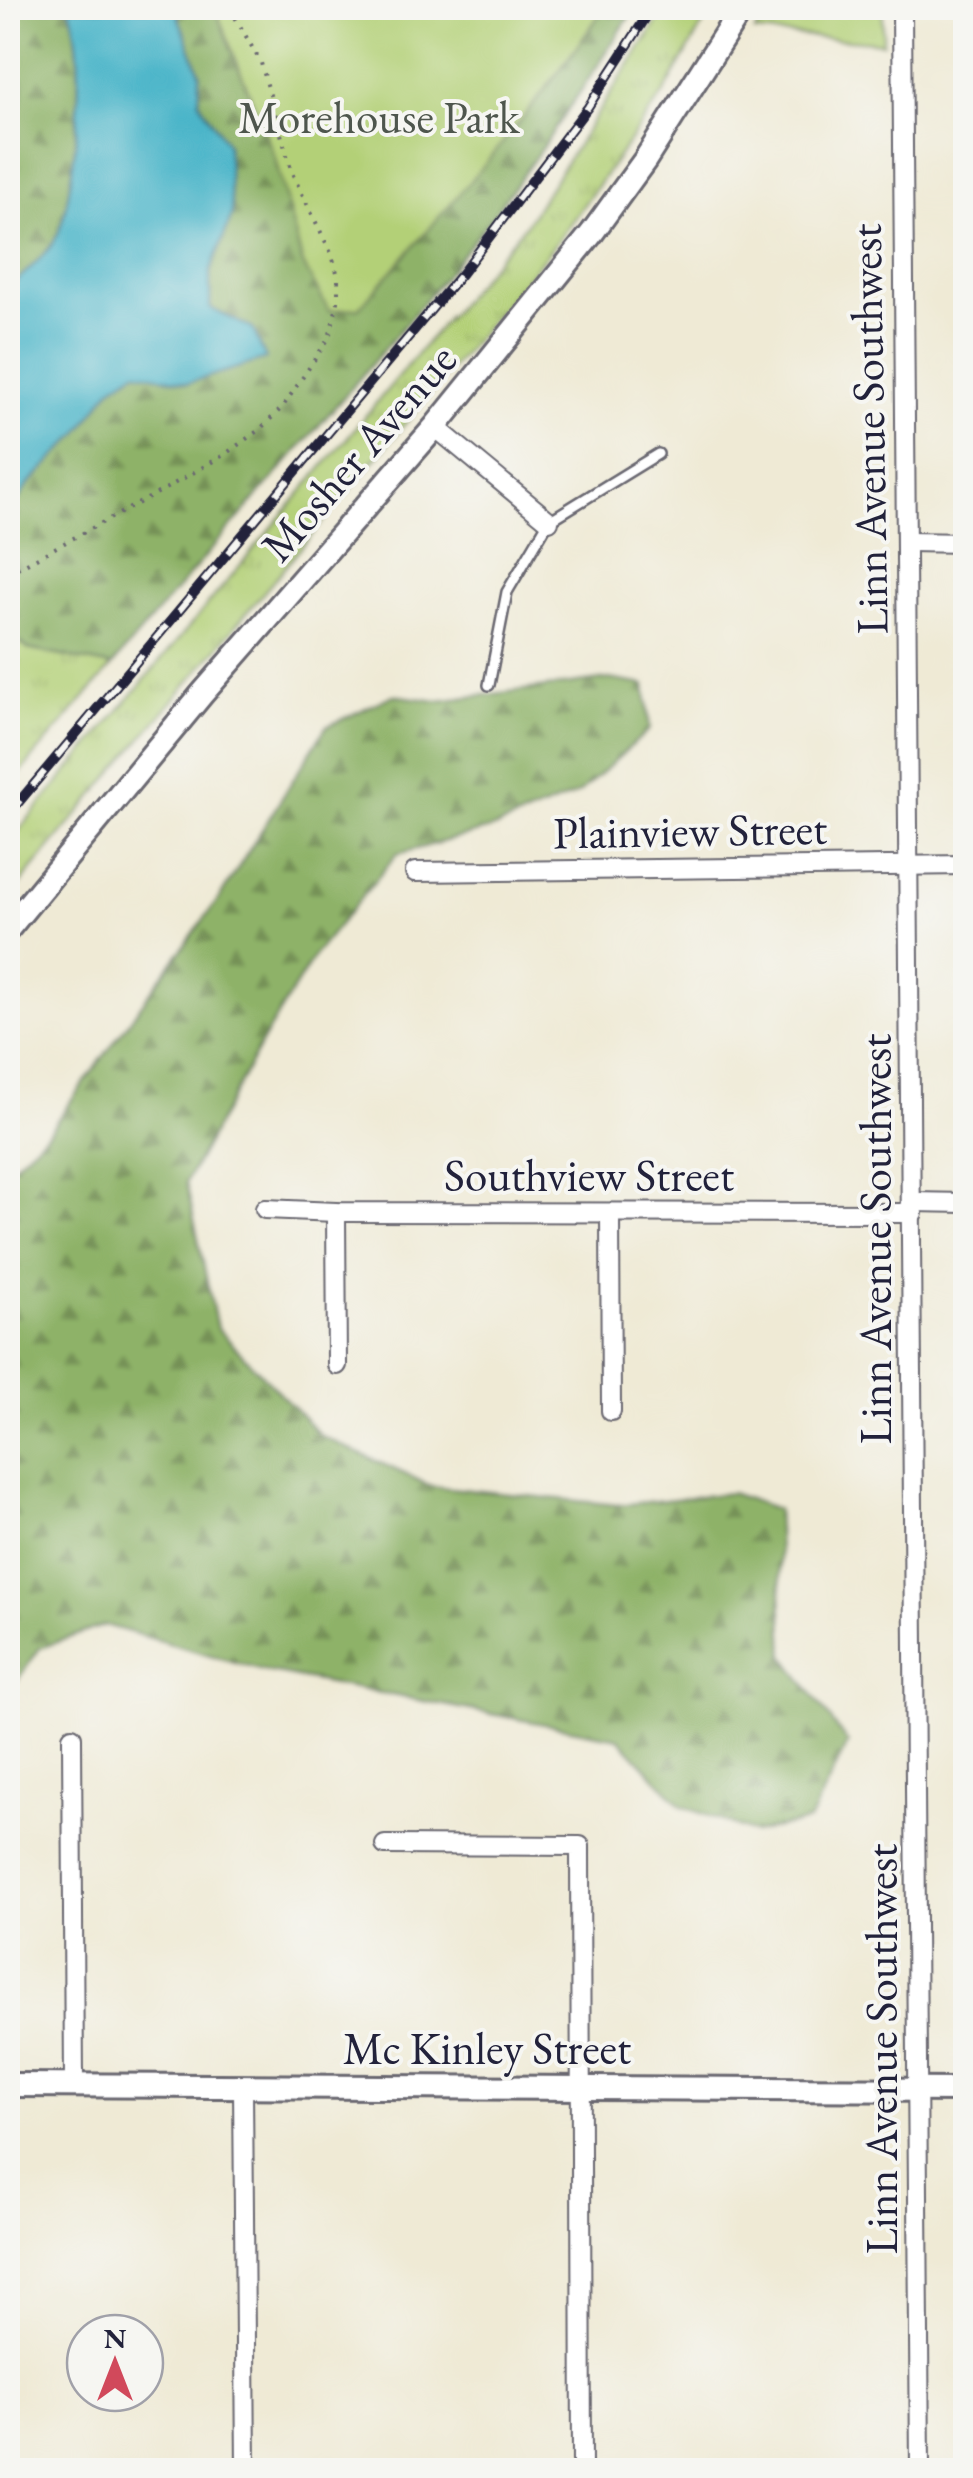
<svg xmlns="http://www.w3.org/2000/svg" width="973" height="2478" font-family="'EB Garamond',serif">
<defs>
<pattern id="grass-tufts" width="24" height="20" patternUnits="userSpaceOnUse" patternTransform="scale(2.5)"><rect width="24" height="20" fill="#b3d077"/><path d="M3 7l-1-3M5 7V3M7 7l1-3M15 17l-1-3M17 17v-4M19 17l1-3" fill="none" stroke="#9ab268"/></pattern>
<pattern id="forest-firs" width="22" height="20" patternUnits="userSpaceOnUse" patternTransform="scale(2.5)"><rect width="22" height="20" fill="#8eb268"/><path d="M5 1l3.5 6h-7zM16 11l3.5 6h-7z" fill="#749057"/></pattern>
<pattern id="wetland-marsh" width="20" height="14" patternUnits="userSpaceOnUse" patternTransform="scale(2.5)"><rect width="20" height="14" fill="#b3d077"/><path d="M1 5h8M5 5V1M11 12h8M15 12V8" fill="none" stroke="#9ab268"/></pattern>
</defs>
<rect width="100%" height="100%" fill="#f6f6f2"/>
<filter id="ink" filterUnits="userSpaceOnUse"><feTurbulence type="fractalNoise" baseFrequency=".01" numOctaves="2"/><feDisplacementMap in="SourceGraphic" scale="20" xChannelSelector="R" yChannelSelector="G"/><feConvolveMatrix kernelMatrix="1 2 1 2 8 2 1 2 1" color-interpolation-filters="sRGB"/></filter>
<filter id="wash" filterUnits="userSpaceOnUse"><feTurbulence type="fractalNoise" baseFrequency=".0048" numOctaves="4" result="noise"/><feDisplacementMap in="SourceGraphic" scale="40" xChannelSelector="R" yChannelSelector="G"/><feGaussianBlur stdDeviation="2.25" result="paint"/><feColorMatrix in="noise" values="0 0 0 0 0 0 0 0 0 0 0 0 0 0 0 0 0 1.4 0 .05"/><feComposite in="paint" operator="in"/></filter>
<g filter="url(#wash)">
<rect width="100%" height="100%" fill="#efead5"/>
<g fill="url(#grass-tufts)" stroke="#6a7959" stroke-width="2.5">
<path d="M666 8H712L664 93 557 242 8 898V843L526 224Z"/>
<path d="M8 632 28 649 112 666 8 787Z"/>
</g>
<g fill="url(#forest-firs)" stroke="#586a52" stroke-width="2.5">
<path d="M8 8H69C88 48 75 188 59 231 51 253 24 273 8 289V163H14L23 85 8 34Z"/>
<path d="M175 8H215L274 155 303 264 566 63 604 8H635C581 92 524 178 461 256 349 396 227 528 112 666L28 649 8 632V515L28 485 78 434 111 388 137 371 188 383 253 329 210 308V272L232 215 227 144 199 101 200 73Z"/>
<path d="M609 679 645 685 650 729 579 793 494 828 397 854 315 954 265 1036 186 1182 217 1328 321 1436 431 1486 618 1505 731 1493 777 1509 784 1655 848 1743 809 1821 754 1833 682 1806 618 1738 270 1672 105 1625 40 1648 8 1693V1170L47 1134 220 897 326 727 393 695 438 701Z"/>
</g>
<path fill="url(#wetland-marsh)" stroke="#6a7959" stroke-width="2.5" d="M8 34 23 85 13 163H8Z"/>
<g fill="#b3d077" stroke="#6a7959" stroke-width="2.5">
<path d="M215 8H604C532 115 445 211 359 308L329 311 303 264 274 155Z"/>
<path d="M766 8H883V43L755 32Z"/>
</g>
<path fill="#4bb5c9" stroke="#366c82" stroke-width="2.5" d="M69 8H175L200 73 199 101 227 144 232 215 210 272V308L253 329 266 359 188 383 136 371 111 388 78 434 28 485 8 515V289C24 273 51 253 59 231 75 188 89 48 69 8Z"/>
</g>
<g filter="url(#ink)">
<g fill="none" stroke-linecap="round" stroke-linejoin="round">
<g stroke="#6a6871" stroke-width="14">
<path id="service" d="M489 685 507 592 549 521 658 454"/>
</g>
<g stroke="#6a6871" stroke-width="22">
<g id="minor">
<path d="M902 8 920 2470"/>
<path d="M435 427 549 521"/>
<path d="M907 542 966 543"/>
<path d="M415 872 966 865"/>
<path d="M913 1202 966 1203"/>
<path d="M265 1209 336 1212 913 1213"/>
<path d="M336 1212 337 1365"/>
<path d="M610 1213 611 1411"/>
<path d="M72 1737 74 2085"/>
<path d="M385 1845 580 1846 582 2470"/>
<path d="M243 2086 246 2470"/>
</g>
</g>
<g stroke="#6a6871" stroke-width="28">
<g id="tertiary">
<path d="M8 929 202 694 435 427 592 233 645 160 742 8"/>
<path d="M8 2085 966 2090"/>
</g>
</g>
<path stroke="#6a6871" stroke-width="4" stroke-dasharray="2.5 8" stroke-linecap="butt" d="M8 573 156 494 224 455 259 430 282 408 329 338 338 302V276L332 255 292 173 261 63 230 8"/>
<use href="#service" stroke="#fff" stroke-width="9"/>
<use href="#minor" stroke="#fff" stroke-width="18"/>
<use href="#tertiary" stroke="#fff" stroke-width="22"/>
<g stroke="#22223b" stroke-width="10">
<path id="rail" d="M8 815 462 273 588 107 652 8"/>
</g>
<use href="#rail" stroke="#f6f6f2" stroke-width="6" stroke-dasharray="19" stroke-linecap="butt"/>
</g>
</g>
<g text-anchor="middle" stroke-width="8" stroke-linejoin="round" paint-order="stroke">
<g font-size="45" fill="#4e564d" stroke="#f6f6f2">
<text x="379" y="133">Morehouse Park</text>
</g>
<g font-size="45" fill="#22223b" stroke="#f6f6f2">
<text transform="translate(868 429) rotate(-91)" y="16">Linn Avenue Southwest</text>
<text transform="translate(358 452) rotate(-49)" y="16">Mosher Avenue</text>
<text transform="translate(690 830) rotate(-1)" y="16">Plainview Street</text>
<text x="589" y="1191">Southview Street</text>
<text transform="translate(875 1239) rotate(-90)" y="16">Linn Avenue Southwest</text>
<text x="487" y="2064">Mc Kinley Street</text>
<text transform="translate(881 2049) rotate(-90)" y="16">Linn Avenue Southwest</text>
</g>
</g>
<rect width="973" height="2478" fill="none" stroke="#f6f6f2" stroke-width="40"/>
<g transform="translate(115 2363)"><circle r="48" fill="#f6f6f2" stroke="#a1a1a9" stroke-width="2.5"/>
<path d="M0-8L18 38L0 25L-18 38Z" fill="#d1495b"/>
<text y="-15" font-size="28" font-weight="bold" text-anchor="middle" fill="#22223b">N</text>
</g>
</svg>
